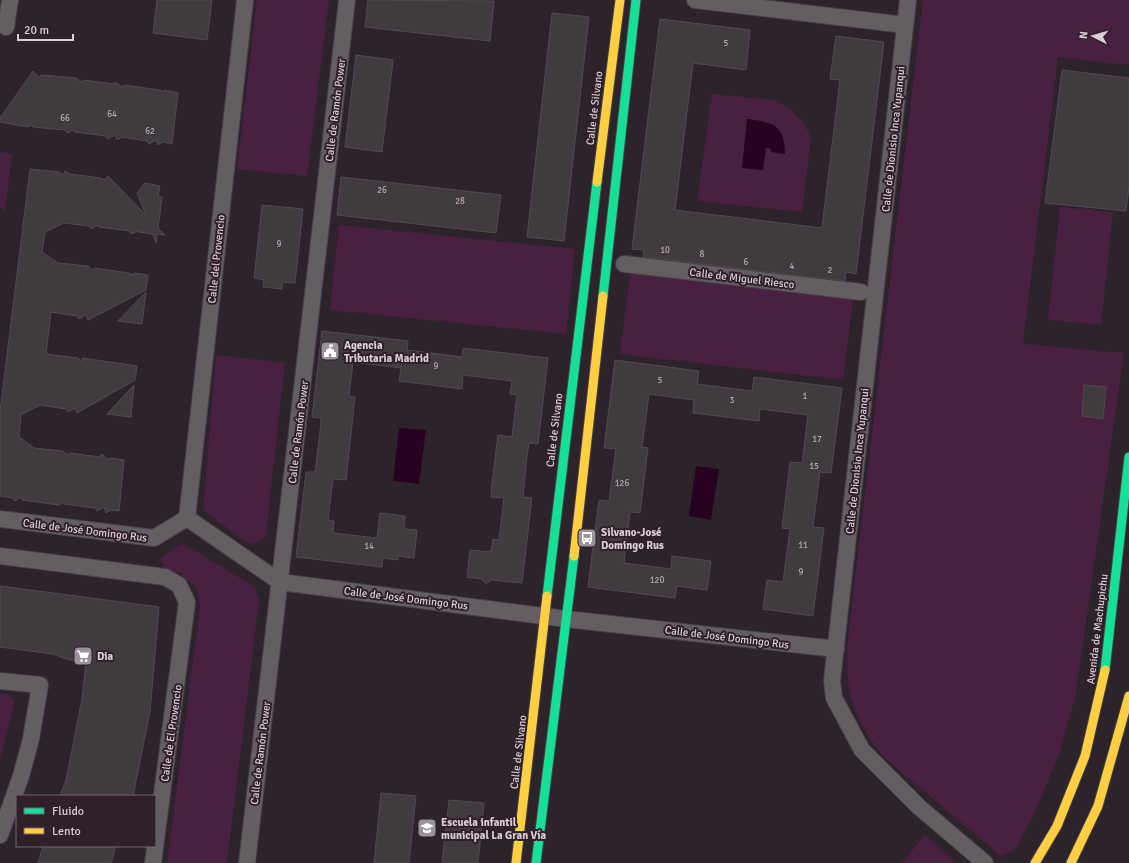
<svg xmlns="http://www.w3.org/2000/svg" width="1129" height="863" font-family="Signika,sans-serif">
<rect width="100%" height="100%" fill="#2c242a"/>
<g fill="#492040">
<path d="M257 0H329L307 176 237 169Z"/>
<path d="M923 0H1129V65L1058 57 1023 344 1124 353 1076 693 1060 751 1037 808 1016 848 1002 857 886 759C850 717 843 684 849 630Z"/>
<path d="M712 94 773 100 789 108 804 123 811 138 802 212 697 201Z"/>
<path d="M0 152 12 154 5 211 0 207Z"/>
<path d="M1060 207 1113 212 1101 325 1048 320Z"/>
<path d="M339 225 575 249 566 334 330 310Z"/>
<path d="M630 272 853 298 843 380 620 354Z"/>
<path d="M216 355 285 363 266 534C262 542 256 544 247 543L203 510Z"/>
<path d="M182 543 255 587 259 600 227 863H167L200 608 197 588 179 573 163 568 161 558Z"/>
<path d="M0 694H8L15 700 0 760Z"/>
<path d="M925 835 956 863H902Z"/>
</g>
<g fill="#270320">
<path d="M747 119C773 122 785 125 785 154L771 152V149L766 148 763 170 742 168Z"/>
<path d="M399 428 426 430 419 484 393 481Z"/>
<path d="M696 466 719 469 711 520 689 516Z"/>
</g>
<g fill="#413b3f" stroke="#514a4f">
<path d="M157 0H212L207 40 153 33Z"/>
<path d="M368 0 494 1 490 41 365 27Z"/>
<path d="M552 13 589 17 564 241 527 237Z"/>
<path d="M660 19 750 30 746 70 693 63 675 210 822 228 840 80 830 79 836 36 884 42 856 274 846 272 845 281 643 257 644 250 632 249Z"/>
<path d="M356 55 393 60 382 152 345 147Z"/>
<path d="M1062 70 1129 78V187L1126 211 1045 203Z"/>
<path d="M33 71 39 77 41 75 76 78 81 82 83 80 114 84 115 82 122 87 124 85 160 90 163 92 165 90 178 93 172 144 163 142 158 145 156 140 149 144 147 141 122 137 117 140 115 135 108 139 106 136 75 132 74 130 67 133 65 130 33 127 32 125 28 127 0 122V118Z"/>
<path d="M30 169 59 172 63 175 65 171 70 174 101 178 104 180 108 176 146 215 137 193 145 183 160 186 158 197H162L158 228 165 235 157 234 156 243 153 234 139 232 138 231 131 234 129 231 99 227 98 225 91 229 89 226 64 223 45 232 42 252 58 263 88 266 92 270 94 268 129 273 132 275 134 273 148 275 146 290 88 320 86 315 79 319 77 316 51 312 46 354 78 358 81 361 83 358 137 366 135 380 77 413 75 408 68 412 66 409 40 405 21 415 19 437 34 448 63 451 68 455 70 453 100 457 102 454 109 460 110 458 124 460 119 511 111 510 106 513 104 507 97 511 95 508 64 504V502L59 505 22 500 21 497 15 501 12 498 0 496V412Z"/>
<path d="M341 177 501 195 496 233 337 215Z"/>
<path d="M262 205 303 209 295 283 282 282V289L263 287 264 280 254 278Z"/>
<path d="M146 292 142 324 118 321Z"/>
<path d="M322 331 408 341 407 350 447 355 462 357 463 348 548 358 538 444 529 443 527 456 523 497 532 498 522 583 491 580 486 584 482 579 467 577 470 550 491 552 493 539 499 540 504 498 491 497 492 484 498 435 512 437 517 395 510 394 512 381 463 375 462 389 399 381 401 368 353 362 349 396 355 397 346 480 333 479 328 520 334 521 333 533 377 538 380 513 405 516 404 529 417 530 414 558 398 556V560L383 558 382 567 296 557 306 472H315L320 432 321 418 312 417Z"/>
<path d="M615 360 699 371 697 384 752 391 754 377 842 388 831 473 820 472 813 527 824 528 813 616 763 609 767 580 783 582 790 529 782 528 790 462 802 463 808 415 760 409 759 421 693 413 694 400 649 394 642 447 648 448 640 513 630 512 624 563 671 569 672 556 711 561 707 590 677 586 675 598 588 587 599 500 609 501 616 449 604 448Z"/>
<path d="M134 385 131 417 107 414Z"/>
<path d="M1084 385 1106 387 1103 419 1082 416Z"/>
<path d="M0 586 159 607 150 712 133 796H60L66 780 82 699 86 663 70 660 52 654 0 647Z"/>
<path d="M381 793 416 796 409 863H374Z"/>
<path d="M449 800 484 803 478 863H442Z"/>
<path d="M43 846H116L111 863H38Z"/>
</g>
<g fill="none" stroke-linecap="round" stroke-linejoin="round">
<g stroke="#474045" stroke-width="18">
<g id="street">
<path d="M695 0 905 25"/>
<path d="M908 0 832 681 834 698 862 750 919 807 985 863"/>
<path d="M6 27 10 0"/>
<path d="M624 264 861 292"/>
<path d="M187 518 280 582 566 619 836 649"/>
<path d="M187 518 245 0"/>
<path d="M0 519 154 538 187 518"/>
<path d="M0 556 165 577 179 585 187 602 153 863"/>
<path d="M0 681 40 685 31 739 21 776 0 835"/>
<path d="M247 863 347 0"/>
</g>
</g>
<g stroke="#474045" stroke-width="11">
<g id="fast">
<path d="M603 296 636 0"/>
<path d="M547 596 597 182"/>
<path d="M1105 670 1129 457"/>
<path d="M536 863 574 556"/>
</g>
</g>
<g stroke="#474045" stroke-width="11">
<g id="slow">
<path d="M597 182 620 0"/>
<path d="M574 556 603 296"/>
<path d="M516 863 547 596"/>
<path d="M1035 863 1057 826 1085 756 1105 670"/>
<path d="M1071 863 1098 806 1129 696"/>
</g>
</g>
<use href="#street" stroke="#645d61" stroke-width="16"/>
<use href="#fast" stroke="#16e098" stroke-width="9"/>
<use href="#slow" stroke="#ffcf43" stroke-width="9"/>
</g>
<defs>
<g id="civic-square" transform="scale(1)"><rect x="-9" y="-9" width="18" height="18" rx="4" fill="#9c9299" stroke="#30202b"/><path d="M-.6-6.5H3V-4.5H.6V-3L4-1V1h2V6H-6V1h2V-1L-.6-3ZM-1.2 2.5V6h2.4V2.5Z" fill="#fff"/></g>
<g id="bus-square" transform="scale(1)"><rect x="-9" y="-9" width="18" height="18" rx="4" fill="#9c9299" stroke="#30202b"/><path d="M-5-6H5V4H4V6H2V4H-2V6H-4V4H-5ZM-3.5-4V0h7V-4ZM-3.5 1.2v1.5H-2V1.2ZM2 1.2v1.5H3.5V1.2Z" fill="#fff"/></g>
<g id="supermarket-square" transform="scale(1)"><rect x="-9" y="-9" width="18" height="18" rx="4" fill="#9c9299" stroke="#30202b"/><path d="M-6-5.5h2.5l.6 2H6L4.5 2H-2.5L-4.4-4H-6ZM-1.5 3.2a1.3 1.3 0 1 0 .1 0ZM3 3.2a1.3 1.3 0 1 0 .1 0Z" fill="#fff"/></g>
<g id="school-square" transform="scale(1)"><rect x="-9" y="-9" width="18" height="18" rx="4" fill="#9c9299" stroke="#30202b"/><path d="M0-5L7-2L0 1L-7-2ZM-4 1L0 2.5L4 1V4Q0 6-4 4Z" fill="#fff"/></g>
</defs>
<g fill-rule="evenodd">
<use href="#civic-square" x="330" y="351"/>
<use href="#bus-square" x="587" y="538"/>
<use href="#supermarket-square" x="83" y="656"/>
<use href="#school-square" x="427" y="828"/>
</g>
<g text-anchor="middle" stroke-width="4" stroke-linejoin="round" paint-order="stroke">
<g font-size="9" fill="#b3a9b0">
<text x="726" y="46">5</text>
<text x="112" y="117">64</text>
<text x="65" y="121">66</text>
<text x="150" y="134">62</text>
<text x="382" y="193">26</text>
<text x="460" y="204">28</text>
<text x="279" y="247">9</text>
<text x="665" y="253">10</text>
<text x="702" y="257">8</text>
<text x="746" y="265">6</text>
<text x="792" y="269">4</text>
<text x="830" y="273">2</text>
<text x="436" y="369">9</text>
<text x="660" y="383">5</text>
<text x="805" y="399">1</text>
<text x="732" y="403">3</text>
<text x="817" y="442">17</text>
<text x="814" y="469">15</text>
<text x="622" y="486">126</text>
<text x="803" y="548">11</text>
<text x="369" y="549">14</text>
<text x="801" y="575">9</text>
<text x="657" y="583">120</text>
</g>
<g font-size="11" fill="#d9ced5" stroke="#30202b">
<text transform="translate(594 108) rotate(-83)" y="4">Calle de Silvano</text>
<text transform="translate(335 110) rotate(-83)" y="4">Calle de Ramón Power</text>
<text transform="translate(893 139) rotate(-84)" y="4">Calle de Dionisio Inca Yupanqui</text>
<text transform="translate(216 259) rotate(-84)" y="4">Calle del Provencio</text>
<text transform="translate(742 278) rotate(7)" y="4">Calle de Miguel Riesco</text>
<text transform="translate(554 430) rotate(-83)" y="4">Calle de Silvano</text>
<text transform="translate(298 432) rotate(-83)" y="4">Calle de Ramón Power</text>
<text transform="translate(857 461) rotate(-84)" y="4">Calle de Dionisio Inca Yupanqui</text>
<text transform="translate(85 530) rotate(7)" y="4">Calle de José Domingo Rus</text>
<text transform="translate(406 598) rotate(7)" y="4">Calle de José Domingo Rus</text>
<text transform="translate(1097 629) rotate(-83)" y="4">Avenida de Machupichu</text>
<text transform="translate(727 637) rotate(7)" y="4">Calle de José Domingo Rus</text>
<text transform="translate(171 733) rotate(-82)" y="4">Calle de El Provencio</text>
<text transform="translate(518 752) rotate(-83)" y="4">Calle de Silvano</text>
<text transform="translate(260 753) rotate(-83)" y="4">Calle de Ramón Power</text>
</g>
<g font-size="11" font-weight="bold" fill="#d9ced5" stroke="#30202b" text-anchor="start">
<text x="344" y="349">Agencia<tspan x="344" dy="13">Tributaria Madrid</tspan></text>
<text x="601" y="536">Silvano-José<tspan x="601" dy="13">Domingo Rus</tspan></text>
<text x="97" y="660">Dia</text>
<text x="441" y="826">Escuela infantil<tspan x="441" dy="13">municipal La Gran Vía</tspan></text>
</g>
</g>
<rect x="16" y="795" width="140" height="52" fill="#30202b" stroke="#74666f"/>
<rect x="24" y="808" width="20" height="6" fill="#16e098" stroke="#74666f"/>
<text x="52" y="815" font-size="12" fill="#d9ced5">Fluido</text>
<rect x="24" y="828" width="20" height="6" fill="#ffcf43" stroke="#74666f"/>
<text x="52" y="835" font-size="12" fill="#d9ced5">Lento</text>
<g transform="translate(1093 36) rotate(276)" stroke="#30202b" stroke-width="3" paint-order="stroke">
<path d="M0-3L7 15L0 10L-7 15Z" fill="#d9ced5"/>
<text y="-6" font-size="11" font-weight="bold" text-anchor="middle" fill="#d9ced5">N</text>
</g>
<path d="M18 34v6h55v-6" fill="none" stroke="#d9ced5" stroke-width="2"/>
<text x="24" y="34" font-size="12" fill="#d9ced5" stroke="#30202b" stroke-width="3" paint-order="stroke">20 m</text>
</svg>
